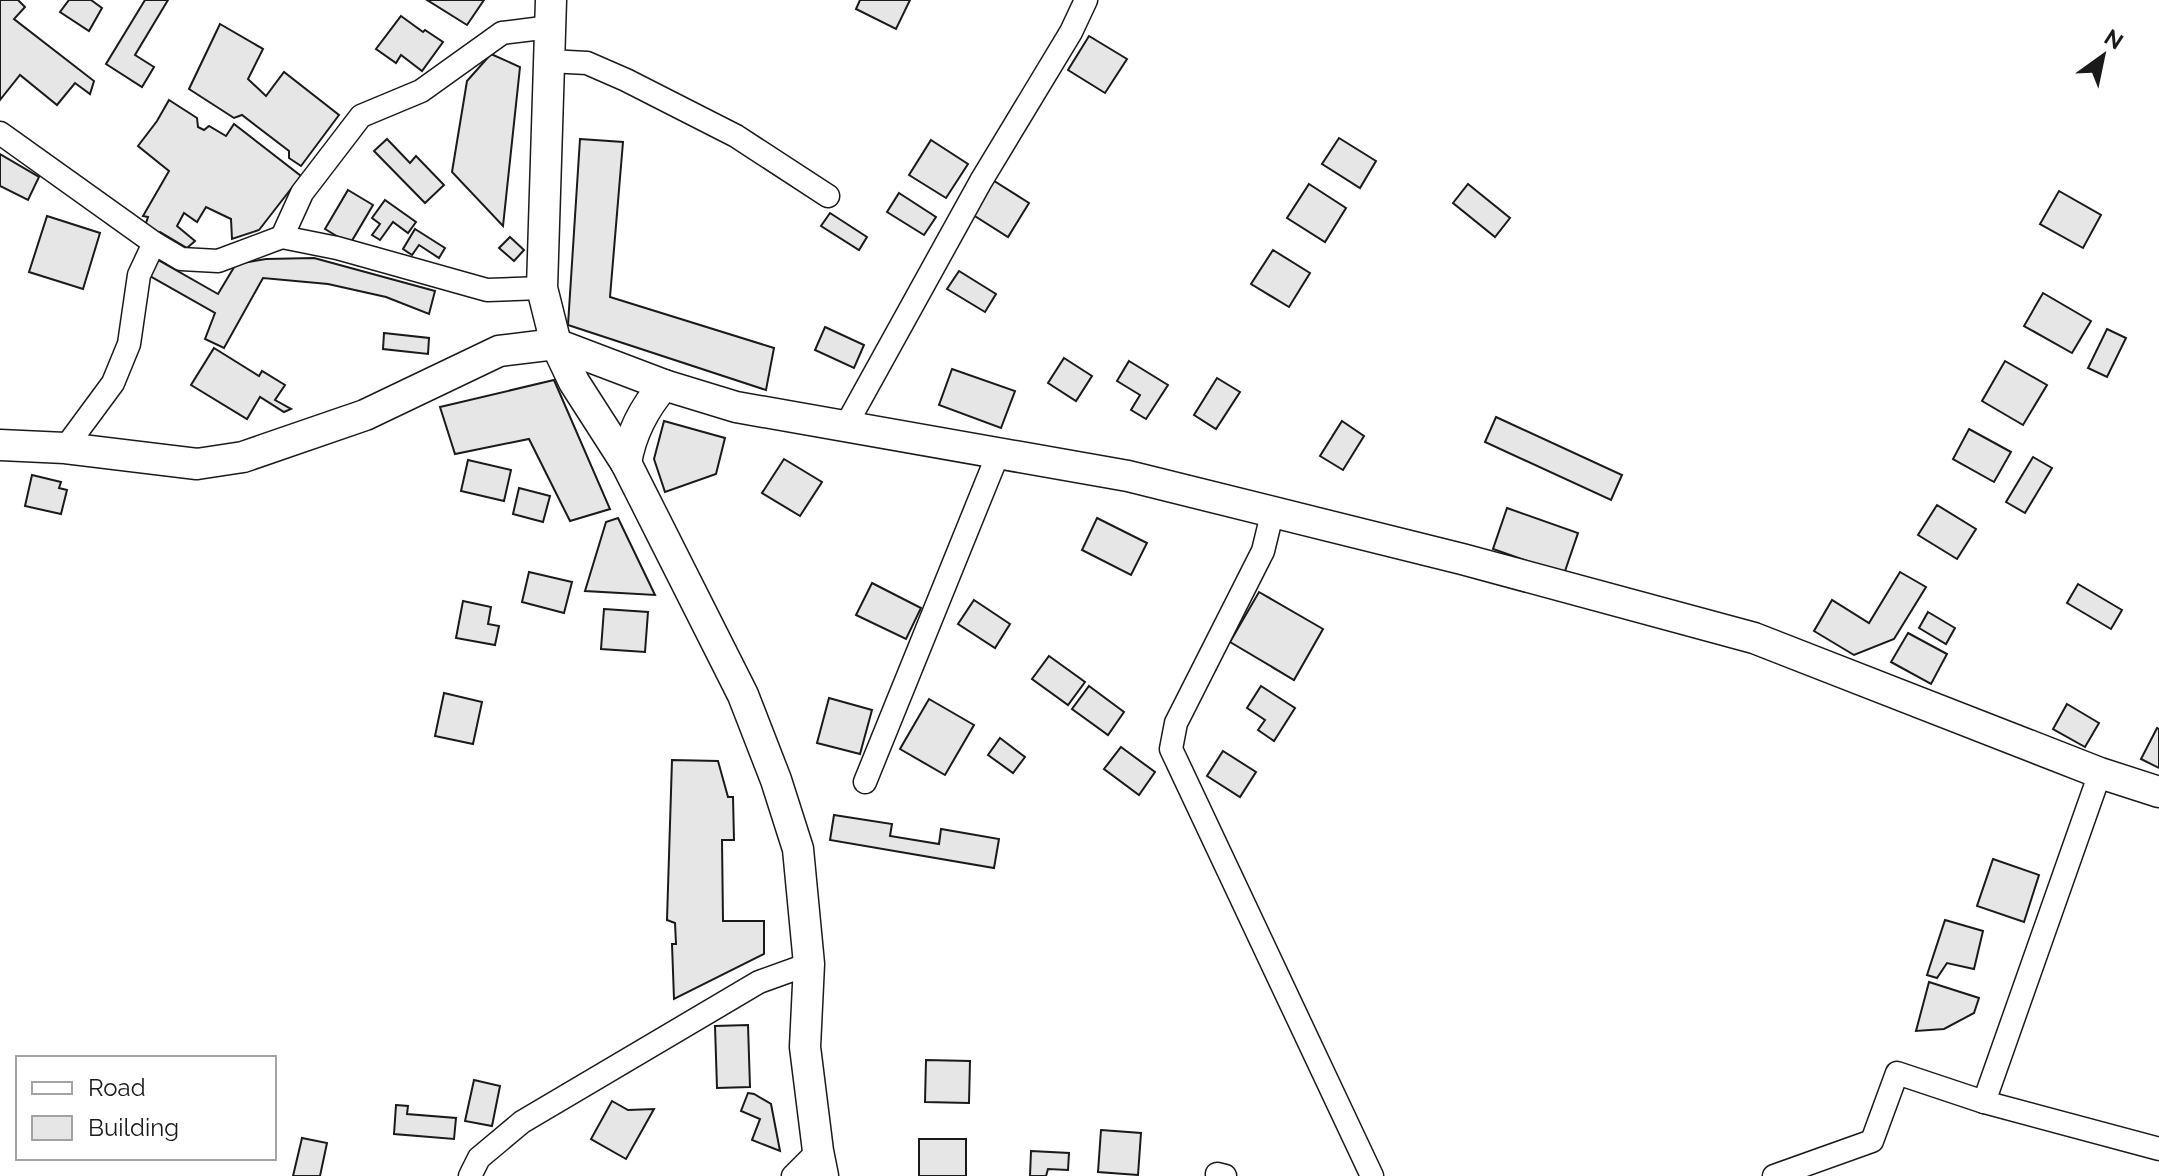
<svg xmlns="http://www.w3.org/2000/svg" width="2159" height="1176" font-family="Raleway,sans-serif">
<rect width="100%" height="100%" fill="#fff"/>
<g fill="#e6e6e6" stroke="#1a1a1a" stroke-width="2">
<path d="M0 0H18L25 7 14 19 94 81 90 94 75 83 57 105 20 75 0 100Z"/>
<path d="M69 0H91L102 8 89 31 60 12Z"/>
<path d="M145 0H168L135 55 154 67 142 87 106 64Z"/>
<path d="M427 0H484L467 25Z"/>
<path d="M860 0H910L896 29 856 9Z"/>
<path d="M401 16 423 32 425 30 443 42 422 71 401 55 396 63 376 49Z"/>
<path d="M220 24 263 49 248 79 266 96 284 72 339 115 301 166 289 158V151L242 115 234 118 189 89Z"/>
<path d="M1089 36 1127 59 1105 93 1068 70Z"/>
<path d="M491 54 520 67 503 226 452 172 467 81Z"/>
<path d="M169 100 197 118 198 127 204 130 209 126 226 136 234 124 301 176 259 230 232 239 231 219 206 207 197 222 184 213 177 226 195 241 187 248 160 232 157 235 145 226 148 217 143 216 169 171 138 146 157 121Z"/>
<path d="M1339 138 1376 161 1360 188 1322 164Z"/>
<path d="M387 139 410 163 416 156 444 185 425 203 374 151Z"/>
<path d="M580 139 623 142 610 297 774 348 766 390 568 325Z"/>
<path d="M931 140 968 164 946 198 909 175Z"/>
<path d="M0 154 39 177 28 200 0 186Z"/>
<path d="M991 179 1029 203 1008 237 970 213Z"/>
<path d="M1309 184 1346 208 1325 242 1287 218Z"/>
<path d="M1468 184 1510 218 1495 237 1453 203Z"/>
<path d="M348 190 373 205 350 244 325 229Z"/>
<path d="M2059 191 2101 215 2083 248 2040 224Z"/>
<path d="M899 193 936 217 924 235 887 212Z"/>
<path d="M385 200 416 222 408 233 393 222 380 240 372 235 380 224 372 218Z"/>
<path d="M830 213 867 237 859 250 821 226Z"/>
<path d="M47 216 100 233 83 289 29 272Z"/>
<path d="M415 229 445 248 439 258 419 245 412 255 403 249Z"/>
<path d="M510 237 524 250 514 261 499 248Z"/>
<path d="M1273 250 1310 273 1289 307 1251 284Z"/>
<path d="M314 258 435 291 429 314 386 297 328 284 263 278 224 348 205 339 215 313 150 276 158 260 218 294 236 264 266 259Z"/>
<path d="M959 271 996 294 985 312 947 289Z"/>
<path d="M2043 293 2091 321 2072 353 2024 326Z"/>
<path d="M825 327 864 345 854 368 815 350Z"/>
<path d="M2107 329 2126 338 2107 377 2088 368Z"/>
<path d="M384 333 429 338 428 354 383 349Z"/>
<path d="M214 348 259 376 262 371 285 385 275 400 291 409 284 412 260 397 247 419 191 385Z"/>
<path d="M1064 358 1092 376 1076 401 1048 383Z"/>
<path d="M1129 361 1168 385 1146 419 1131 410 1140 395 1117 381Z"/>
<path d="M2005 361 2047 385 2023 425 1982 401Z"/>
<path d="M952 369 1015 391 1001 428 939 405Z"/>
<path d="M1217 378 1240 392 1216 429 1194 415Z"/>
<path d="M554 380 610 509 570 521 529 439 455 454 440 407Z"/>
<path d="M1496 417 1622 475 1611 500 1485 442Z"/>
<path d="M664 421 725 438 716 474 665 492 654 459Z"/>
<path d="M1342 421 1364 436 1343 470 1320 456Z"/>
<path d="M1969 429 2011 452 1994 482 1953 459Z"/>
<path d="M2033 457 2052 468 2025 513 2006 502Z"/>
<path d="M784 459 822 482 800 516 762 493Z"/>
<path d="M468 460 511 470 504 501 461 491Z"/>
<path d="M32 475 61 482 59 488 67 490 61 514 25 506Z"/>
<path d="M519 488 550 496 543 522 513 514Z"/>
<path d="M1937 505 1976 529 1957 559 1918 535Z"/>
<path d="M1507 508 1578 533 1564 574 1493 549Z"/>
<path d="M618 518 655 595 585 591 606 522Z"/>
<path d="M1097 518 1147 543 1131 575 1082 550Z"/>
<path d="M529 572 572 582 564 613 522 602Z"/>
<path d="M1900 572 1926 587 1894 639 1854 655 1814 631 1832 600 1869 623Z"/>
<path d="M872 583 921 608 906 639 856 615Z"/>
<path d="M2078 584 2122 610 2111 629 2067 603Z"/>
<path d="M1259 592 1323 629 1294 680 1230 642Z"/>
<path d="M974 600 1010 624 995 648 958 624Z"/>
<path d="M463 601 491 607 488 624 499 626 495 645 456 638Z"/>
<path d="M604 609 648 612 645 652 601 649Z"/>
<path d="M1928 612 1955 628 1946 644 1919 628Z"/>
<path d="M1908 633 1947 654 1931 684 1891 662Z"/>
<path d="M1049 656 1085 682 1068 705 1032 679Z"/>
<path d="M1089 686 1124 712 1108 735 1072 709Z"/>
<path d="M1261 686 1295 708 1274 741 1258 730 1265 720 1247 708Z"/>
<path d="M444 693 482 702 473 744 435 736Z"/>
<path d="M829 698 872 710 860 754 817 743Z"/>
<path d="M929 699 974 725 945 775 900 749Z"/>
<path d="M2067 704 2099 723 2085 747 2053 729Z"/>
<path d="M2157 728 2159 729V768L2141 759Z"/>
<path d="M1000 738 1025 757 1013 773 988 755Z"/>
<path d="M1121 747 1155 772 1139 795 1104 769Z"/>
<path d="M1223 751 1256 772 1240 797 1207 776Z"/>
<path d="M672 760 718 761 728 797H733L734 840H722L723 921H764V954L674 999 672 944H676L675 923 667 920Z"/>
<path d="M834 815 892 824 890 836 939 844 941 829 999 839 994 868 830 840Z"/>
<path d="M1993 859 2039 875 2024 922 1977 906Z"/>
<path d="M1945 920 1983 931 1974 969 1947 963 1937 978 1927 975Z"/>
<path d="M1929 982 1979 998 1974 1013 1944 1029 1916 1031Z"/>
<path d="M748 1025 750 1087 717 1088 715 1026Z"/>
<path d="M926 1060 970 1061 969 1103 925 1102Z"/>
<path d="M474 1080 500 1086 492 1126 465 1121Z"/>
<path d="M748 1093 754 1094 771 1104 780 1151 752 1140 760 1119 741 1111Z"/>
<path d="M612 1101 628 1110 654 1109 626 1159 591 1139Z"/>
<path d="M396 1105 408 1106 407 1114 456 1118 454 1139 394 1134Z"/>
<path d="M1101 1130 1141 1133 1138 1175 1098 1172Z"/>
<path d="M302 1138 327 1143 320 1176H293Z"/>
<rect x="919" y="1139" width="47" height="37"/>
<path d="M1031 1151 1069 1153 1068 1170 1048 1169 1046 1176H1030Z"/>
</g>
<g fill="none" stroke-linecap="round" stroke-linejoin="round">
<g stroke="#1a1a1a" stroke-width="25">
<g id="street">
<path d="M549 61 587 63 626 80 736 136 828 196"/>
<path d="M0 133 154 243 181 259 218 261 282 237 337 248 487 290 542 288"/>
<path d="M282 237 302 193 361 116 421 91 502 33 550 27"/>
<path d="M845 427 981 181 1071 32 1086 0"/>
<path d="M65 448 113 383 129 344 139 275 154 243"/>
<path d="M1273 510 1263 551 1176 723 1171 749 1372 1176"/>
<path d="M2100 773 1984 1102 2159 1149"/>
<path d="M865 782 998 454"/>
<path d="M1217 1174 1225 1176"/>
<path d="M470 1176 479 1158 522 1122 759 982 809 964"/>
<path d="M793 1176 818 1151"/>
<path d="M1774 1176 1872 1141 1897 1073 1984 1102"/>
</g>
</g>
<g stroke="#1a1a1a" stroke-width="33">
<g id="secondary">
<path d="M551 0 542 288 556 344 574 382 626 463 743 695 776 780 798 849 809 964 805 1047 818 1151 823 1176"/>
<path d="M0 445 65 448 197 464 243 457 365 415 499 351 556 344 664 385 736 407 1128 476 1462 559 1754 638 2100 773 2159 792"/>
<path d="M626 463C631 433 643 409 664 385"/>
</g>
</g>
<use href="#street" stroke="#fff" stroke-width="22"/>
<use href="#secondary" stroke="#fff" stroke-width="30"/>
</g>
<rect x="16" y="1056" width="260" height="104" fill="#ffffff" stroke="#a3a3a3" stroke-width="2"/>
<rect x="32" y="1082" width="40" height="12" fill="#ffffff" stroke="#a3a3a3" stroke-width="2"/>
<text x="88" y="1096" font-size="24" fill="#1a1a1a">Road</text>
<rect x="32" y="1116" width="40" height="24" fill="#e6e6e6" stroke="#a3a3a3" stroke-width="2"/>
<text x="88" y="1136" font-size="24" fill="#1a1a1a">Building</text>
<g transform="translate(2103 56) rotate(33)" stroke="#ffffff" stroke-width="6" paint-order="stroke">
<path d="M0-6L14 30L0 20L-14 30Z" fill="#1a1a1a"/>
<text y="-12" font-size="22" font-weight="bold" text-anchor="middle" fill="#1a1a1a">N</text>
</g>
</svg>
